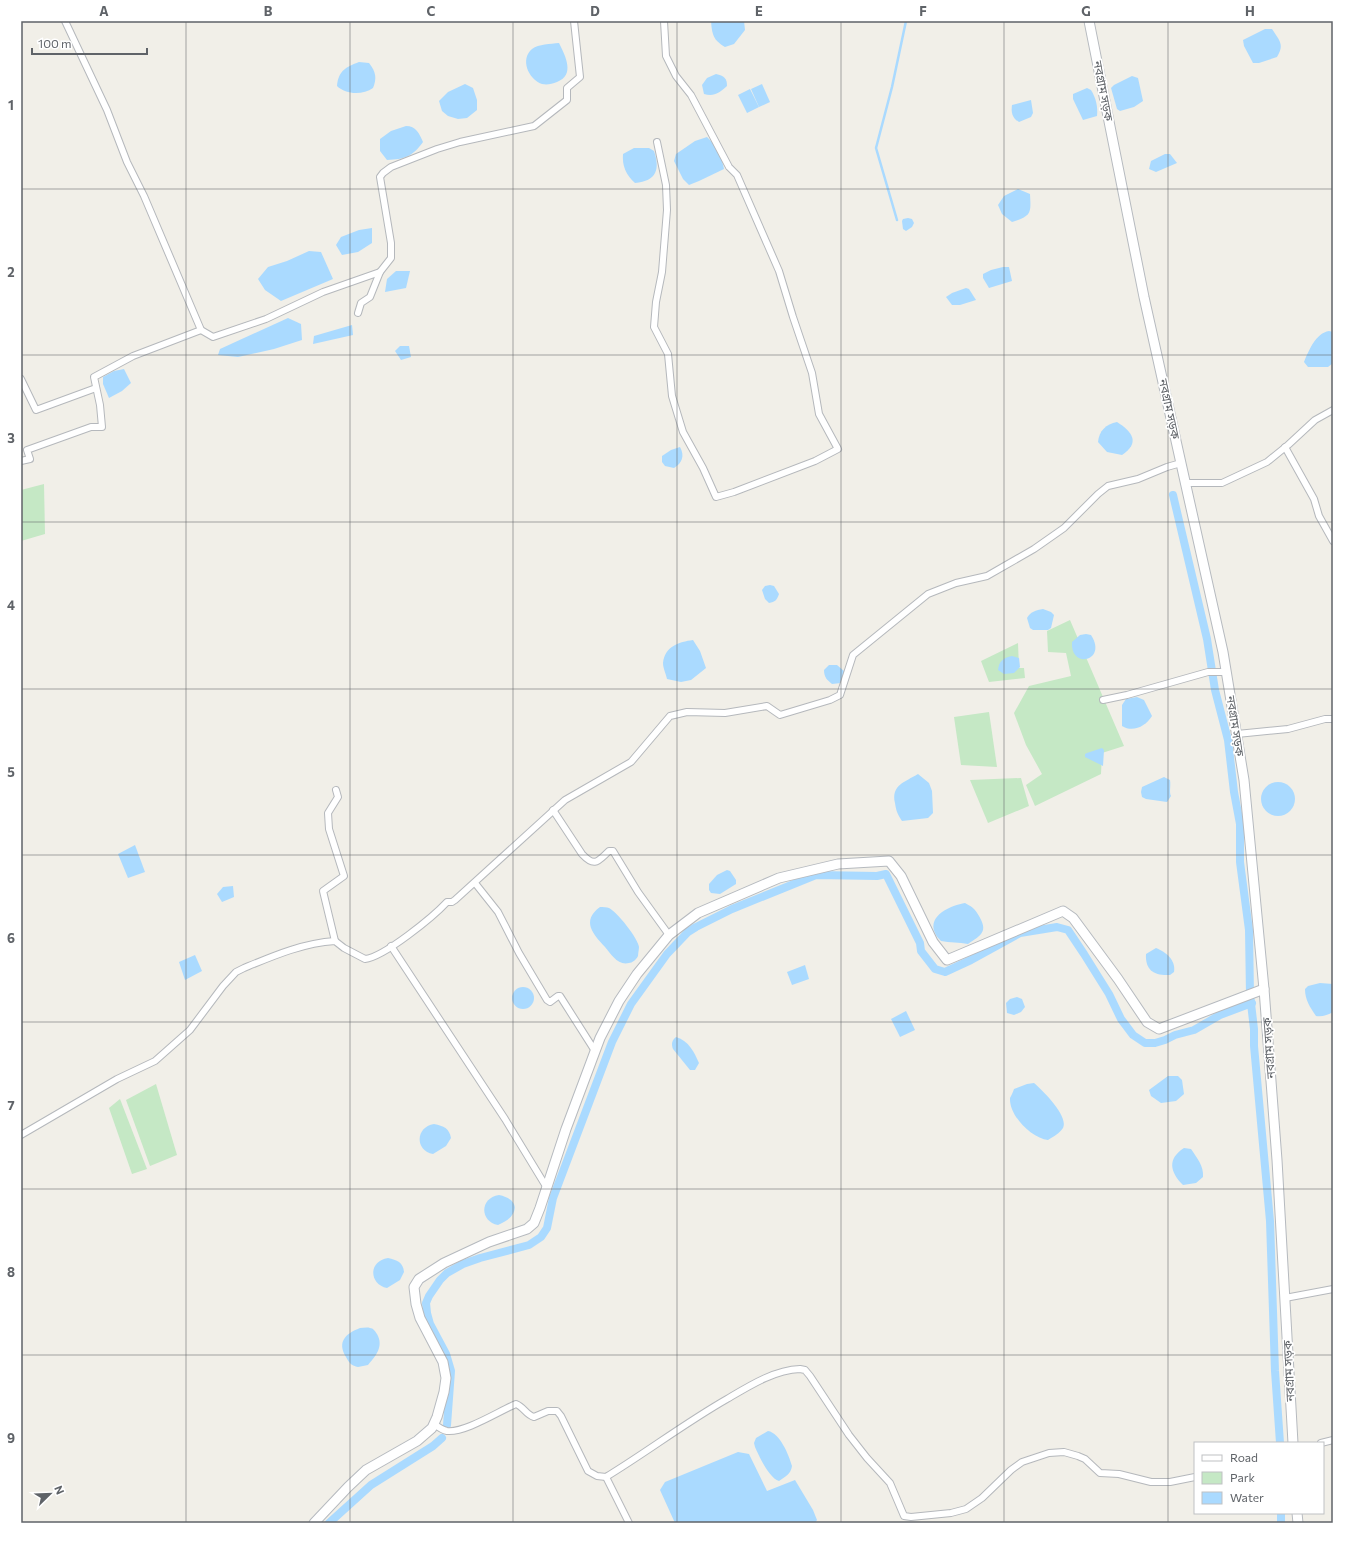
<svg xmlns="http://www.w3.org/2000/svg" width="1354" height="1544" font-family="Commissioner,'Noto Sans Bengali',sans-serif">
<rect width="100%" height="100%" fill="#f1efe8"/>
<g fill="#c5e8c5">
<path d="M44 484 45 534 21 541V490Z"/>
<path d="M1070 620 1124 746 1102 753 1101 774 1035 806 1026 785 1042 774 1026 745 1014 713 1029 686 1071 676 1066 653 1048 652 1047 631Z"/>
<path d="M1018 643 1019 668H1024L1025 678 989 682 981 661Z"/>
<path d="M989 712 997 767 961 765 954 717Z"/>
<path d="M1021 778 1029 806 988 823 970 780Z"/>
<path d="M156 1084 177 1155 150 1166 126 1100Z"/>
<path d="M120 1099 147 1169 132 1174 109 1108Z"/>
</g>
<g fill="#aadaff">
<path d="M711 21H744L745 30 734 44 725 47C713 40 712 34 711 21Z"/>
<path d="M1265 29H1272C1279 40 1285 44 1277 57L1259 63H1253L1244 46 1243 40Z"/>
<path d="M559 43C566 57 575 75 557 82 552 84 547 85 542 84 528 79 520 59 532 49 539 44 550 44 559 43Z"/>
<path d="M359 62 369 63C376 72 377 78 373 88 363 95 346 95 337 86 338 71 346 67 359 62Z"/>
<path d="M716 74C724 76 727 78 727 86 719 93 714 97 704 94L702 85 707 78Z"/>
<path d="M1132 76 1138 78 1143 101 1134 107 1120 111 1117 109 1111 88 1114 85Z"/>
<path d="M465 84 473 88 477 100V110L467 118 458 119 448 116 442 111 439 101 448 92Z"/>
<path d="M762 84 770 102 759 107 751 89Z"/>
<path d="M1087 88 1091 90C1096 98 1098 107 1097 116L1083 120 1073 99V94Z"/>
<path d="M750 89 759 107 747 113 738 95Z"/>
<path d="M1031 100 1033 113 1031 117 1019 122C1012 118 1011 112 1012 105Z"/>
<path d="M406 126C416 126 419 133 423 142 412 157 405 159 387 160L380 151V139L391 131Z"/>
<path d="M707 137C716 145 722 158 724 169L699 181 689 185 683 179 674 161 676 154 695 141Z"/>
<path d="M634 148H649L654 151C660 169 657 181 635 183 626 175 622 166 623 154Z"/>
<path d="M1165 154H1170L1177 163 1156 172 1149 169 1151 161Z"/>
<path d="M1018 189 1030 194C1031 213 1032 216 1012 222L1002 214 998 205 1004 196Z"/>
<path d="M908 218 912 219 914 223 912 227 906 231 903 229 902 221 903 219Z"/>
<path d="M372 228V243L358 252 342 255 336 245 341 237 359 230Z"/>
<path d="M309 251 321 252 333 279 281 301 265 290 258 279 268 267 287 261Z"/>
<path d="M1003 267H1009L1012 281 989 288 983 278V274L991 270Z"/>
<path d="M396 271H410L406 288 385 292 387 279Z"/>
<path d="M966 288 969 289 976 300 960 305H952L946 297 952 293Z"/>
<path d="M288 318 301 324 302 340 274 349 238 357 218 355 220 349Z"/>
<path d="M352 325 353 335 313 344 314 336Z"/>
<path d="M1329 331 1333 332V363L1328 367H1308L1304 362C1309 350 1316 333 1329 331Z"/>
<path d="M400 346H409L411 357 401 360 395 351Z"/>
<path d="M124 369 131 383 122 391 109 398 103 384V377L114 371Z"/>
<path d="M1117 422C1133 432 1140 443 1122 455L1107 452 1098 442C1099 431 1106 424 1117 422Z"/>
<path d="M680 447C685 456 682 463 674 468L665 466 662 462V456L671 450Z"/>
<path d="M770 585 774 586 779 594C777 600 775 602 769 603L765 599 762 590 765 586Z"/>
<path d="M1043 609 1051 612 1054 615 1051 628 1048 630H1033L1030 628 1027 618C1030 612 1036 610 1043 609Z"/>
<path d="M1086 634 1091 635C1108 661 1070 670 1072 642L1080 635Z"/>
<path d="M693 640 700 651 706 668 691 680 681 682 667 679C666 674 663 668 663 663 665 646 679 642 693 640Z"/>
<path d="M1012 656 1019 658 1020 667 1014 673 1004 674 998 670C999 661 1003 658 1012 656Z"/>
<path d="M829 665H837L844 671V676L841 683 832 684C827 680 824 677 824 670Z"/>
<path d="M1137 697 1144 700 1152 716C1146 726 1133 733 1122 726V705L1126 699Z"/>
<path d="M1102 748 1104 750 1103 766 1085 757V754L1087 753Z"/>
<path d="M918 774 929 783 932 791 933 813 928 818 902 821C898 815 896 811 895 803 891 785 905 782 918 774Z"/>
<path d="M1164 777 1170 780C1171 786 1169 792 1171 796L1167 802 1146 799 1142 797 1141 792 1142 787Z"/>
<circle cx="1278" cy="799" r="17"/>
<path d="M135 845 145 872 128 878 118 854Z"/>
<path d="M727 870 730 871 736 880V884L720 894 711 893 709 890V884L717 875Z"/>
<path d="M233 886 234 897 222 902 217 894 223 887Z"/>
<path d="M965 903C974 908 974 908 979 916 988 931 982 935 968 944 959 942 950 943 941 941 939 939 936 936 935 933 927 915 952 905 965 903Z"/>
<path d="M600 907C603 907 607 907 609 908 617 912 638 938 639 947 639 949 638 954 638 956 636 960 632 963 629 963 618 966 611 954 605 947 593 934 581 921 600 907Z"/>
<path d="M1156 948C1166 952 1176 960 1174 972L1170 975C1155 976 1145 971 1146 954Z"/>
<path d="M195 955 202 971 185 980 179 962Z"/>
<path d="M805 965 809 979 792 985 787 972Z"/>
<path d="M1320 983 1333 984V1012C1328 1015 1322 1017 1316 1016 1310 1007 1305 1000 1305 989L1308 986Z"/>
<circle cx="523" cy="998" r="11"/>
<path d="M1017 997 1022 999 1025 1007 1021 1012 1014 1015 1007 1013 1006 1003 1010 999Z"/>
<path d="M906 1011 915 1030 900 1037 891 1019Z"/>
<path d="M676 1037C689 1041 694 1052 699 1063L695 1070H690L673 1049C671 1044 672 1040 676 1037Z"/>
<path d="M1168 1076H1178L1182 1080 1184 1094 1176 1101 1161 1103 1151 1096 1149 1090Z"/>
<path d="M1034 1083C1042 1090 1069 1116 1063 1128 1060 1133 1053 1137 1048 1140 1032 1138 1009 1116 1010 1098 1011 1096 1013 1092 1014 1089L1027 1084Z"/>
<path d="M434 1124C444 1126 449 1128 451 1138L446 1146 433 1154C415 1151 415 1127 434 1124Z"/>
<path d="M1184 1148 1191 1149C1197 1158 1204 1166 1203 1177L1196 1183 1183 1185C1170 1172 1167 1159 1184 1148Z"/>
<path d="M499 1195C523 1200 517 1218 498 1225 480 1222 479 1198 499 1195Z"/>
<path d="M388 1258C397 1260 403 1262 404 1272L400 1280 387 1288C369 1284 368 1261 388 1258Z"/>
<path d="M360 1328C363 1328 367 1327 370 1328 373 1328 375 1331 377 1334 384 1346 376 1356 368 1365L358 1367C352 1366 349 1363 346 1357 337 1342 345 1334 360 1328Z"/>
<path d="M768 1431C780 1433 789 1455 792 1466 791 1474 785 1477 779 1481 769 1478 759 1456 755 1447L754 1443 756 1438Z"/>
<path d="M738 1452 749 1454 767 1491 795 1480 813 1510 817 1520 815 1523H675L660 1490 665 1482Z"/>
</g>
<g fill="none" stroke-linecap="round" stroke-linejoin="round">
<path stroke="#aadaff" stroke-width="2.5" d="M897 220 876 148 892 87 906 21"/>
<g stroke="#aadaff" stroke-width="8">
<path d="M1173 495 1207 639 1215 690 1228 740 1234 792 1240 824V862L1249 930 1250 995 1254 1029V1046L1270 1221 1275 1371 1280 1443"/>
<path d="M447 1425 451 1371 446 1354 430 1324 427 1313 426 1303 429 1296 440 1280 447 1273 463 1264 480 1258 529 1245 541 1237 547 1228 553 1198 612 1042 631 1004 667 954 688 932 696 927 732 909 816 875 877 876 886 874 920 943 921 951 935 969 945 972 971 960 1020 933 1057 927 1068 930 1084 954 1109 994 1121 1019 1133 1035 1145 1043H1155L1165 1040 1175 1035 1194 1030 1220 1015 1252 1003"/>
<path d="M329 1523 371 1485 433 1446 442 1438"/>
<path d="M1281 1523V1513"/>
</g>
<g stroke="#b5b8bc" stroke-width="8">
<g id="street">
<path d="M65 21 107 110 127 162 144 196 201 330 213 337 266 319 323 292 380 272 391 258V243L380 177 383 173 391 167 437 149 460 142 534 126 567 100V88L580 77 574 21"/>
<path d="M657 142 666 185 667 210 662 272 656 302 654 327 668 354 672 396 683 432 703 468 716 497 734 492 815 461 838 449 819 414 812 373 793 317 779 271 737 175 729 167 691 95 676 76 666 56 664 21"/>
<path d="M358 313 361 303 370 297 380 272"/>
<path d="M21 379 36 410 96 388"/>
<path d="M1285 447 1314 499 1319 516 1333 541"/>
<path d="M21 461 30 459 27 450 91 427H102L100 405 94 377 133 356 201 330"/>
<path d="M1185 483H1222L1267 462 1288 445 1315 420 1333 410"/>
<path d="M1103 700 1127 695 1208 672H1226"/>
<path d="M1237 734 1288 729 1325 719H1333"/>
<path d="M553 810 582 854C595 868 598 861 609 851H613L638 892 669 935"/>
<path d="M475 883 498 912 519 953 547 1000 550 1002 558 996H560L595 1051"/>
<path d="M335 941 323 891 344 876 329 829 328 813 338 797 336 790"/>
<path d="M391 946 505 1119 547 1188"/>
<path d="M21 1135 117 1079 155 1061 190 1030 223 986 236 972 244 968C273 956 303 943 335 941L344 948 365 959C384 957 433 917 447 902H452L455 900 565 800 631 762 670 716 687 712 725 713 767 706 780 715 830 700 840 695 853 655 928 594 956 583 987 576 1034 549 1064 528 1098 494 1108 486 1138 479 1167 467 1181 463"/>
<path d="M1285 1298 1333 1289"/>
<path d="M434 1424C438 1427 442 1430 447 1431 465 1433 499 1411 516 1404 524 1407 526 1415 534 1417L548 1411H557L561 1416 588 1471 597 1476 606 1477C647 1452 685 1423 727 1399 749 1386 774 1370 800 1369L805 1370 810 1376 849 1435 867 1458 890 1483 904 1516 911 1517 951 1513 966 1509 982 1498 1011 1470 1022 1462 1049 1453 1064 1452 1078 1456 1085 1459 1100 1473 1119 1474 1151 1482H1170L1195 1477"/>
<path d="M1321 1443 1333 1440"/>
<path d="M606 1477 629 1523"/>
</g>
</g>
<g stroke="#b6babf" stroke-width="11">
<g id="secondary">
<path d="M1089 21 1144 297 1223 652 1244 780 1264 989 1277 1160 1293 1443"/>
<path d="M1297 1513 1298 1523"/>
<path d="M314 1523 348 1487 366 1470 417 1441 432 1428 437 1417 444 1392 446 1378 443 1362 420 1318 416 1304 414 1287 419 1279 444 1263 489 1242 527 1229 534 1223 540 1208 566 1129 600 1038 619 1001 637 974 669 935 698 913 779 878 838 864 889 861 901 876 933 942 947 960 1063 911 1073 918 1118 979 1147 1022 1159 1029 1264 989"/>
</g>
</g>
<use href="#street" stroke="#fff" stroke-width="6"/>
<use href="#secondary" stroke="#fff" stroke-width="9"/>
</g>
<path fill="none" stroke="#5f6368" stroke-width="1" stroke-opacity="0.55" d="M186 21V1523M350 21V1523M513 21V1523M677 21V1523M841 21V1523M1004 21V1523M1168 21V1523M21 189H1333M21 355H1333M21 522H1333M21 689H1333M21 855H1333M21 1022H1333M21 1189H1333M21 1355H1333"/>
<g text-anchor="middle" stroke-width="3.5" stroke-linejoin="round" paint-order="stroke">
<g font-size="12" fill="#5f6368" stroke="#fff">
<text transform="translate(1103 91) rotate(79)" y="4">নবগ্রাম সড়ক</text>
<text transform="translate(1169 409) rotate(78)" y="4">নবগ্রাম সড়ক</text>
<text transform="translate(1235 726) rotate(81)" y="4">নবগ্রাম সড়ক</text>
<text transform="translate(1269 1048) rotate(-94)" y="4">নবগ্রাম সড়ক</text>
<text transform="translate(1289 1371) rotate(-93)" y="4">নবগ্রাম সড়ক</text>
</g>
</g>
<rect width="1354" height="1544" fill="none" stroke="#ffffff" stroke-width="44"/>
<rect x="1194" y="1442" width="130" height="72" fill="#ffffff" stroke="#bfc1c3"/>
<rect x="1202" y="1455" width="20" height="6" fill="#ffffff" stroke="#bfc1c3"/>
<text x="1230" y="1462" font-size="12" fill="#5f6368">Road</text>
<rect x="1202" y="1472" width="20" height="12" fill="#c5e8c5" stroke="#bfc1c3"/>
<text x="1230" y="1482" font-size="12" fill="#5f6368">Park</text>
<rect x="1202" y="1492" width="20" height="12" fill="#aadaff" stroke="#bfc1c3"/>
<text x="1230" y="1502" font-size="12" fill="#5f6368">Water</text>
<g transform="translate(50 1494) rotate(67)" stroke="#ffffff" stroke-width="3" paint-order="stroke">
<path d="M0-3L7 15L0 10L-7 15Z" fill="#5f6368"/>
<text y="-6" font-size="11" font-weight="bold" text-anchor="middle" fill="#5f6368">N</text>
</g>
<path d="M32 48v6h115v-6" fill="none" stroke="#5f6368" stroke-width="2"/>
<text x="38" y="48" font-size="12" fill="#5f6368" stroke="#ffffff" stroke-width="3" paint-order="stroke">100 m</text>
<rect x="22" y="22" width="1310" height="1500" fill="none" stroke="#5f6368" stroke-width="1.5"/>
<g font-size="13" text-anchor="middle" font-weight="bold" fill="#5f6368">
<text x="104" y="16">A</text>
<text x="268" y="16">B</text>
<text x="431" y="16">C</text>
<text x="595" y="16">D</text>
<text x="759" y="16">E</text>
<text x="923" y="16">F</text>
<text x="1086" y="16">G</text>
<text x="1250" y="16">H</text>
<text x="11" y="110">1</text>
<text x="11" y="277">2</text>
<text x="11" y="443">3</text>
<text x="11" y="610">4</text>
<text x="11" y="777">5</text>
<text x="11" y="943">6</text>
<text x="11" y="1110">7</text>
<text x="11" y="1277">8</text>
<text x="11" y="1443">9</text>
</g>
</svg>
